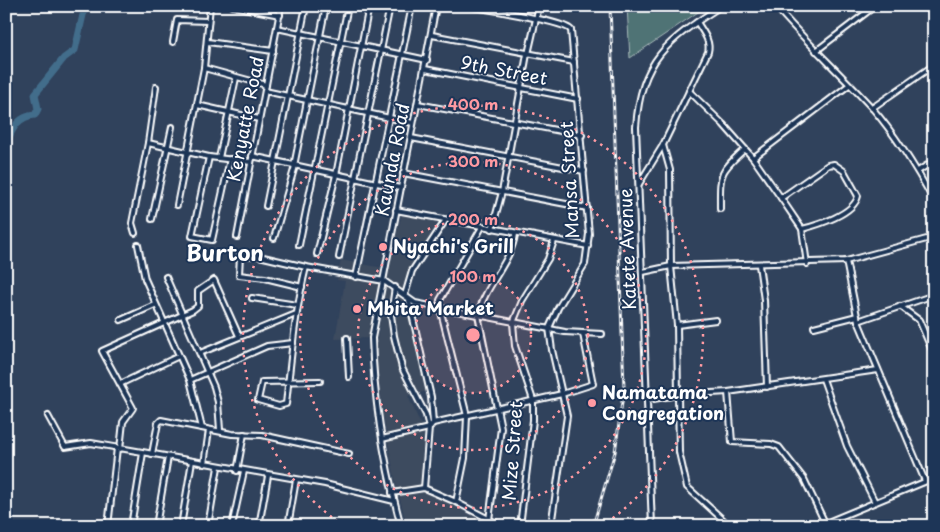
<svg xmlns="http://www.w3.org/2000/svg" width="940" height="532" font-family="'Playpen Sans',sans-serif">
<rect width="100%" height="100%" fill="#30425c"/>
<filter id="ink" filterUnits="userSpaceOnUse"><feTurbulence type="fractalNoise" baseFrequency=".02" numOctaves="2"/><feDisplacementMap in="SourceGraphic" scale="10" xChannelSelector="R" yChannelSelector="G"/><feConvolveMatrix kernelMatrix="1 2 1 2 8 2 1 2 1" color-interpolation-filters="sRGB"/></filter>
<g filter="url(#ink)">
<g fill="#3d4b5f">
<path d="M402 213 437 220 436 227 417 259 403 292 427 391 408 396 424 432 420 487 397 490 384 421 375 354 385 280Z"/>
<path d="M341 260 383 268 369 338 335 339 345 281 337 280Z"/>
<path d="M427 492 493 526H407L399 495Z"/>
</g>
<path fill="#507374" stroke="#a8b9ba" d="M627 6H707L630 58Z"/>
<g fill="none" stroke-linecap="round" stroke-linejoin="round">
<g stroke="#436d8b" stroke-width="7">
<path d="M6 143C13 128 17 117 35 115L38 109 35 94 64 58 75 50 85 6"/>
<path d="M6 195V206"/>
</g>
<g stroke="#fff" stroke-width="8">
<g id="minor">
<path d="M233 6 280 15"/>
<path d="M468 6C484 9 564 21 571 30L589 234 585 264 558 308 549 328 552 350 567 416 551 526"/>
<path d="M775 6C806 42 841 74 873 109 897 137 916 168 934 201"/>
<path d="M277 28 427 60"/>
<path d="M432 35 574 62"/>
<path d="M173 42 177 20 208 21"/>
<path d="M208 42 273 51"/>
<path d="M816 51 875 6"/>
<path d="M528 54 539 6"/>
<path d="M204 68 266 85"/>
<path d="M425 69 578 99"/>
<path d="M265 91 413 123"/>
<path d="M689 91 723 124 753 158 781 198 802 229 807 264"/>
<path d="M418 104 582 135"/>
<path d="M197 105 259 119"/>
<path d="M872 108 934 65"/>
<path d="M411 138 584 171"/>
<path d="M148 143 209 157 251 162"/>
<path d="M663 145 670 170 671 266 677 325 678 395 728 392 878 370"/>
<path d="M252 156 400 188"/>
<path d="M209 157 192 236 212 240 230 159"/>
<path d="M219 158 236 78"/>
<path d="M753 158 849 85"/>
<path d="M294 166 326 6"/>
<path d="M918 171 934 161"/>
<path d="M403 173 587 208"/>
<path d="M639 184 663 145 708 52C711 41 703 32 697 22"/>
<path d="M781 198 828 165 834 164 844 171 858 196C854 214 818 225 802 229"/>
<path d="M177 205 204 68 210 6"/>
<path d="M266 206 306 6"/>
<path d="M720 209C720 174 718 173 745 149"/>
<path d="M396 210 588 246"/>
<path d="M152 219 172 127"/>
<path d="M492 229 502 192 527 54"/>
<path d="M135 233 132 223 148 143 156 87"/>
<path d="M237 237 281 6"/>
<path d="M274 238 295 166"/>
<path d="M138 245 145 279 190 380 202 428"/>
<path d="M299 245 348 6"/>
<path d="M317 254 336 175 369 6"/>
<path d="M339 257 390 6"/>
<path d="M846 261 858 321 925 481"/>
<path d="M759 265 764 300 767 387"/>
<path d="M643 272 671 266 846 261 934 237"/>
<path d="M166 277 214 387 218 402 220 430"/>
<path d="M356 277 412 6"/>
<path d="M302 287 265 278 239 275 240 255 259 256 306 267"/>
<path d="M395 287 391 315 394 336 402 368 426 415 429 428 424 488"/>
<path d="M405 295 412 271 445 221"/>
<path d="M252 298 297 305"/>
<path d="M409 301 431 397 433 423"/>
<path d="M900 306 919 320 934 355"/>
<path d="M121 320 155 305"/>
<path d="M858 321 934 295"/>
<path d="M677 325 716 320"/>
<path d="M814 327 857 316"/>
<path d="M347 338 349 377"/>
<path d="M200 353 296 314"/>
<path d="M823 379 847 446 875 502"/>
<path d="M190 380 267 346 293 343"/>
<path d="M320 381 262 382 258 400 279 406 286 404C291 358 295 312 306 267L384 281 415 303 565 332 602 334"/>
<path d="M120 384 179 356"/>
<path d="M728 392 732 442 771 444 779 447 804 479 825 523"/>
<path d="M647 400 678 395 679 452 687 487 730 526"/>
<path d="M48 416 65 447 91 443 325 484 394 501"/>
<path d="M382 439 429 428 433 423 562 394 593 384 583 334"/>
<path d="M120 449 123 422 133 408 102 351 193 310 198 306V291L214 280 239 336"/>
<path d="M152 454 158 423 161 420 232 434 262 435 349 454"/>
<path d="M204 464 209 430"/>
<path d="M237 471 244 434"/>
<path d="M392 493 424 488 456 502 502 526"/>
<path d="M456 502 465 458 467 416 440 308V300L482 227"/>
<path d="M489 520 501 428 478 315C485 285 512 261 515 234"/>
<path d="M108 526 117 448"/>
<path d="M131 526 143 453"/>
<path d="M156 526 168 457"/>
<path d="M181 526 192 461"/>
<path d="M208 526 218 467"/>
<path d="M232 526 244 471"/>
<path d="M259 526 268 476"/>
<path d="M288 526 296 480"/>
<path d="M401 526C384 464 374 402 372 338L436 6"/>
<path d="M520 526 533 420V400L515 346 513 323 522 301 548 259 554 241"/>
<path d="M652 526 636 127C641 59 667 41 721 6"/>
<path d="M818 526 934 478"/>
</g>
</g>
<use href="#minor" stroke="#1d3557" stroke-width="4"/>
<g stroke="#fff" stroke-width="3">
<path id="rail" d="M593 526 615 452 624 388 610 6"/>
</g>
<use href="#rail" stroke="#1d3557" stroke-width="1" stroke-dasharray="4" stroke-linecap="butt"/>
</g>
</g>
<circle cx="473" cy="335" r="58" fill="#ff9aa2" fill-opacity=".12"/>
<g fill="none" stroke="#ff9aa2" stroke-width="2.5" stroke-dasharray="2.5 5">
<circle cx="473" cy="335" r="58"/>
<circle cx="473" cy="335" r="115"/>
<circle cx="473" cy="335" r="173"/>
<path d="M344 526A230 230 0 1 1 602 526"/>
</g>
<g fill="#ff9aa2" stroke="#1d3557" stroke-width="2">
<circle cx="383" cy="247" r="5"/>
<circle cx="357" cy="309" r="5"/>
<circle cx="592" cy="403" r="5"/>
</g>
<g text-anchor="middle" stroke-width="4" stroke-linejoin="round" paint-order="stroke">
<g font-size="18" fill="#fff" stroke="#1d3557">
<text transform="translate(504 71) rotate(11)" y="6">9th Street</text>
<text transform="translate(246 119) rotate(-79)" y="6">Kenyatte Road</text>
<text transform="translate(393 160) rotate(-79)" y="6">Kaunda Road</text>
<text transform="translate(570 180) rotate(-93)" y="6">Mansa Street</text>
<text transform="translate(628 249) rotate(-92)" y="6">Katete Avenue</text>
<text transform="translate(513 451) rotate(-86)" y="6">Mize Street</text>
</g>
<g font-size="18" font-weight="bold" fill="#fff" stroke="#1d3557" text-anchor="start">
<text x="393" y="253">Nyachi's Grill</text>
<text x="367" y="315">Mbita Market</text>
<text x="602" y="399">Namatama<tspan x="602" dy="21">Congregation</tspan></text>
</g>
<g font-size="22" font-weight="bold" fill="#fff" stroke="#1d3557">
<text x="225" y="261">Burton</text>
</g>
</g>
<circle cx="473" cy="335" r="8" fill="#ff9aa2" stroke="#1d3557" stroke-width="2.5"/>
<g font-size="15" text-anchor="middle" font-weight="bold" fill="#ff9aa2" stroke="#1d3557" stroke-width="4" stroke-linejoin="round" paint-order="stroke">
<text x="473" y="110">400 m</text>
<text x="473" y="167">300 m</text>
<text x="473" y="225">200 m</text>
<text x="473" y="282">100 m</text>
</g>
<rect width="940" height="532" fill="none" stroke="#1d3557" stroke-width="25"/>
<rect x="12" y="12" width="915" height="507" fill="none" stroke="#fff" stroke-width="2" filter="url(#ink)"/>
</svg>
